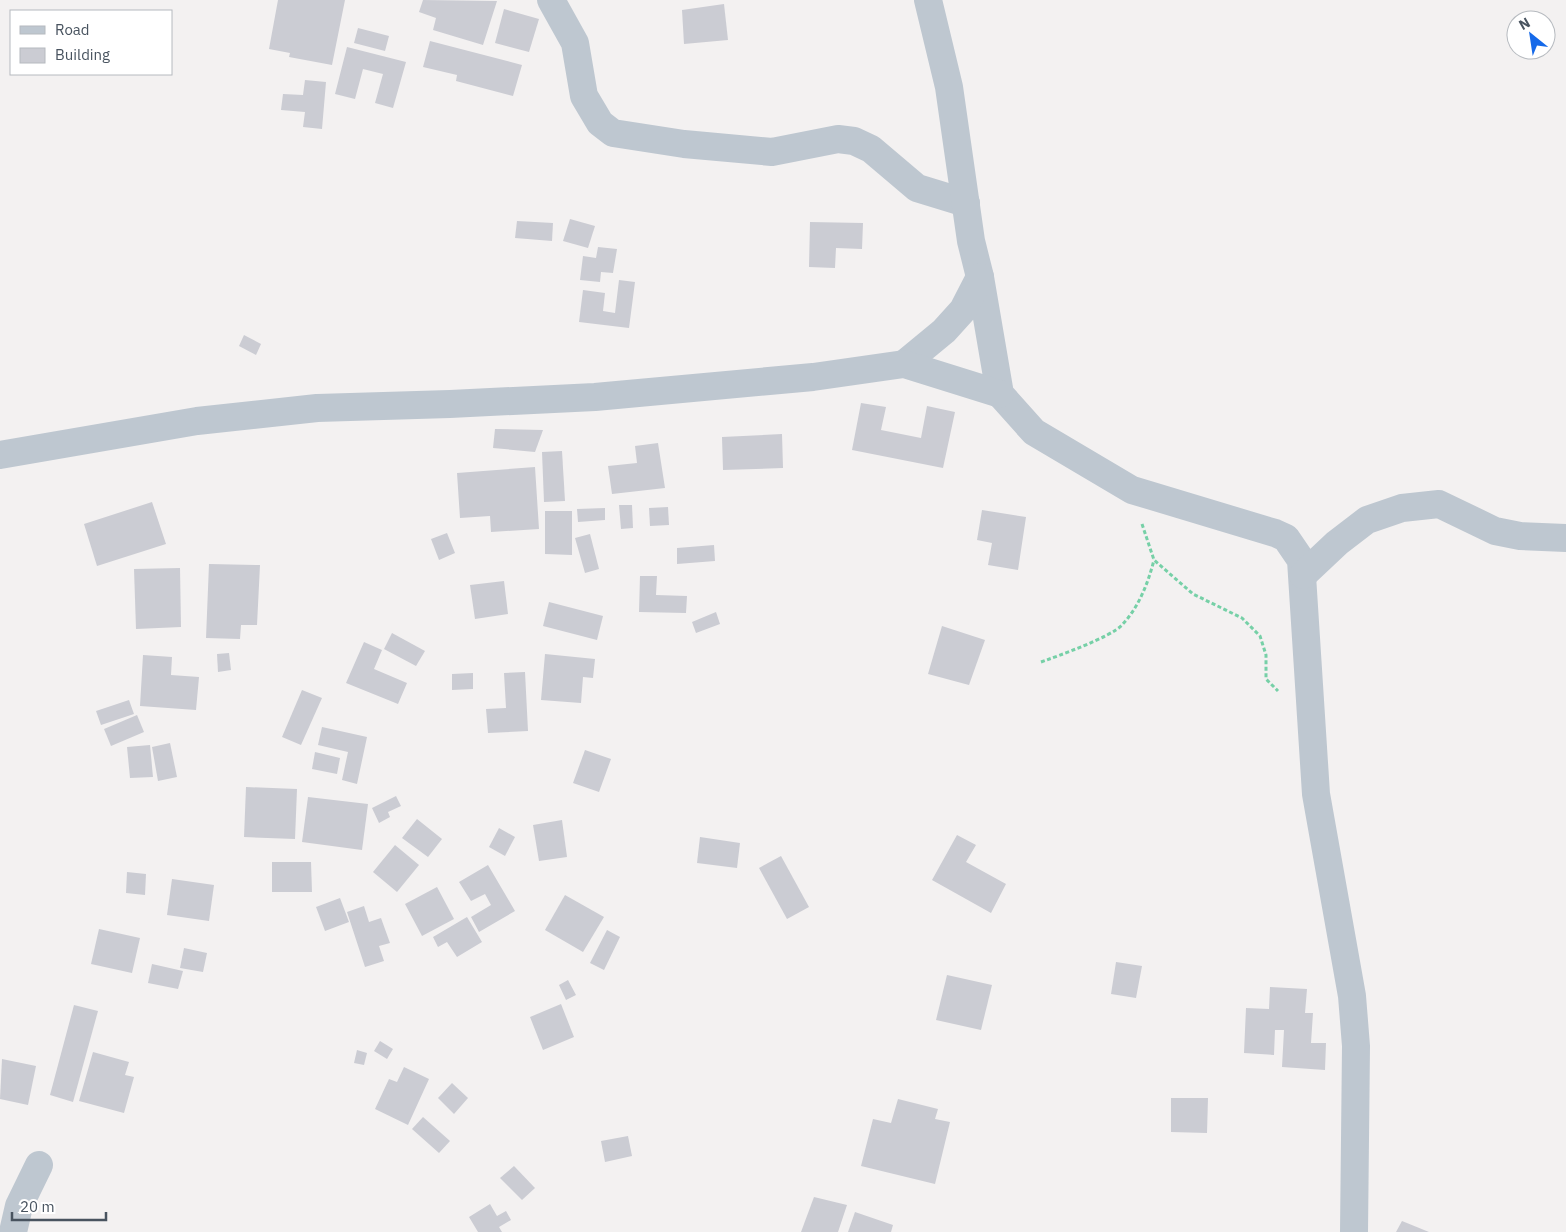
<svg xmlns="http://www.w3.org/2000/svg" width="1566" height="1232" font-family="'IBM Plex Sans',sans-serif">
<rect width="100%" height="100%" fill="#f3f1f1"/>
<g fill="#cbccd3">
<path d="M278 0H345L332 65 289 57 290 53 269 49Z"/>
<path d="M423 0 497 1 483 45 433 30 436 18 419 12Z"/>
<path d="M724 4 728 40 684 44 682 10Z"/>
<path d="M504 9 539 19 529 52 495 43Z"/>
<path d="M358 28 389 36 385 51 354 43Z"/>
<path d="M430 41 522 65 513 96 456 81 457 75 423 67Z"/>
<path d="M347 47 406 62 393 108 375 103 383 74 363 69 355 99 335 94Z"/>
<path d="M305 80 326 82 322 129 303 127 305 112 281 110 283 94 303 95Z"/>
<path d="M570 219 595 226 588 248 563 241Z"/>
<path d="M517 221 553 223 552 241 515 238Z"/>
<path d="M810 222 863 223 862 249 836 248 835 268 809 267Z"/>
<path d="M598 247 617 249 613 273 601 272 600 282 580 280 583 256 596 258Z"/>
<path d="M619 280 635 282 629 328 579 322 583 290 605 293 603 311 615 313Z"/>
<path d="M244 335 261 344 256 355 239 346Z"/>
<path d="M861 403 886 407 881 430 921 438 927 406 955 412 943 468 852 450Z"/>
<path d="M495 429 543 430 535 452 493 448Z"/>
<path d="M782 434 783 468 723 470 722 437Z"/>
<path d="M658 443 665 488 612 494 608 466 637 463 635 446Z"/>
<path d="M562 451 565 501 544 502 542 452Z"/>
<path d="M535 467 539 529 491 532 490 516 460 518 457 473Z"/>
<path d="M152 502 166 544 97 566 84 524Z"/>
<path d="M619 505H632L633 528 621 529Z"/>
<path d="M668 507 669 525 650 526 649 508Z"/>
<path d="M605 508V520L578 522 577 509Z"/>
<path d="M982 510 1026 517 1018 570 988 565 992 543 977 540Z"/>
<path d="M545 511H572V555L545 554Z"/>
<path d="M447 533 455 553 439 560 431 539Z"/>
<path d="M590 534 599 569 585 573 575 538Z"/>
<path d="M714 545 715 561 677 564V548Z"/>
<path d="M209 564 260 565 257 625H241L240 639 206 638Z"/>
<path d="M180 568 181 627 136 629 134 569Z"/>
<path d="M640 576H657L656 595 687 596 686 613 639 612Z"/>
<path d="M504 581 508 614 475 619 470 585Z"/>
<path d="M549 602 603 616 597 640 543 626Z"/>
<path d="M716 612 720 624 696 633 692 622Z"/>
<path d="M942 626 985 640 969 685 928 674Z"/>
<path d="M392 633 425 651 416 666 384 649Z"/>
<path d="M364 642 382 650 374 669 407 683 398 704 346 683Z"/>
<path d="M229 653 231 670 218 672 217 654Z"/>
<path d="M545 654 595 659 593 678 583 677 581 703 541 700Z"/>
<path d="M143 655 172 657 171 675 199 677 196 710 140 706Z"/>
<path d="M525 672 528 731 488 733 486 709 506 708 504 673Z"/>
<path d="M473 673V689L452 690V674Z"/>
<path d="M302 690 322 698 301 745 282 737Z"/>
<path d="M129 700 134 714 101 725 96 711Z"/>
<path d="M137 715 144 732 111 746 104 729Z"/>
<path d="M322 727 367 737 357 784 342 780 348 752 318 745Z"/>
<path d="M170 743 177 777 158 781 152 747Z"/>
<path d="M150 745 153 777 130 778 127 747Z"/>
<path d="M585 750 611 759 599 792 573 783Z"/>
<path d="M315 752 340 758 337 774 312 769Z"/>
<path d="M246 787 297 789 295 839 244 837Z"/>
<path d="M396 796 401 806 388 812 390 817 379 823 372 808Z"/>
<path d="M308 797 368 804 362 850 302 842Z"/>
<path d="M417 819 442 839 428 857 402 838Z"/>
<path d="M562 820 567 857 539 861 533 825Z"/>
<path d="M499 828 515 837 505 856 489 847Z"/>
<path d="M957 835 976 845 966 862 1006 884 991 913 932 880Z"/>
<path d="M700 837 740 843 737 868 697 863Z"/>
<path d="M395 845 419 865 397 892 373 872Z"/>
<path d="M781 856 809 907 787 919 759 868Z"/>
<path d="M272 862H311L312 892H272Z"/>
<path d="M488 865 515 911 479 932 471 917 491 905 485 894 471 901 459 882Z"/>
<path d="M127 872 146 874 145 895 126 893Z"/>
<path d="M172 879 214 885 209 921 167 915Z"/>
<path d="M437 887 454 919 422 936 405 904Z"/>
<path d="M565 895 604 917 583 952 545 930Z"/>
<path d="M340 898 349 922 325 931 316 907Z"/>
<path d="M364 906 369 922 381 918 390 943 379 946 384 961 365 967 347 912Z"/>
<path d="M467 917 482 942 457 957 447 942 438 947 433 937Z"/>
<path d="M99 929 140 938 132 973 91 964Z"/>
<path d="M607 930 620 937 604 970 590 963Z"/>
<path d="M184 948 207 953 203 972 180 968Z"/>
<path d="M1116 962 1142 966 1136 998 1111 994Z"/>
<path d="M152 964 183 971 178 989 148 983Z"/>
<path d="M947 975 992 985 981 1030 936 1020Z"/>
<path d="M568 980 576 995 566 1000 559 985Z"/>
<path d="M1270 987 1307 989 1305 1013H1313L1311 1043H1326L1325 1070 1282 1067 1284 1030H1275L1274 1055 1244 1053 1246 1008 1269 1009Z"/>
<path d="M561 1004 574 1037 543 1050 530 1017Z"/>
<path d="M74 1005 98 1011 73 1102 50 1095Z"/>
<path d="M380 1041 393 1049 387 1059 374 1051Z"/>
<path d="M357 1050 367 1053 364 1065 354 1063Z"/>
<path d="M93 1052 129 1062 125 1075 134 1077 124 1113 79 1101Z"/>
<path d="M2 1059 36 1066 28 1105 0 1099Z"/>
<path d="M404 1067 429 1079 408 1125 375 1109 389 1079 397 1082Z"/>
<path d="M452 1083 468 1098 454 1114 438 1098Z"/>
<path d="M1171 1098H1208L1207 1133 1171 1132Z"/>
<path d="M898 1099 938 1109 935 1119 950 1122 935 1184 861 1166 873 1119 891 1123Z"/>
<path d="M423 1117 450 1141 439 1153 412 1129Z"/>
<path d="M628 1136 632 1156 605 1162 601 1141Z"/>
<path d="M514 1166 535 1188 522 1200 500 1178Z"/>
<path d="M814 1197 847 1205 838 1232H801Z"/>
<path d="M490 1204 497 1216 506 1211 511 1220 499 1227 502 1232H478L469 1217Z"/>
<path d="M855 1212 893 1225 891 1232H848Z"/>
<path d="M1402 1221 1429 1232H1396Z"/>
</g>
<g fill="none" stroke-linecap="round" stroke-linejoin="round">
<g stroke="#76d0a7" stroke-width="3" stroke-dasharray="4 2.5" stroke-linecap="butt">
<path d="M1142 524 1154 560 1193 594 1242 618 1260 636 1266 655V679L1278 691"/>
<path d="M1041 662C1058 656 1111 637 1122 625 1139 607 1148 583 1154 560"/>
</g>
<g stroke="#bec7d0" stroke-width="28">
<path d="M551 0 575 43 584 96 600 123 613 133 684 144 772 152 838 139 854 141 871 149 917 188 966 203"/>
<path d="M928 0 949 87 971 241 980 277 1000 394 1034 432 1132 490 1275 533 1286 538 1301 560 1316 794 1352 996 1356 1046 1354 1232"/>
<path d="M904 364 944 331 963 310 980 277"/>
<path d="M0 455 197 421 317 408 450 404 595 397 813 377 904 364 1000 394"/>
<path d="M1303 575 1337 543 1367 520 1402 508 1439 504 1495 531 1520 536 1566 538"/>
<path d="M13 1232 19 1206 39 1165"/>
</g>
</g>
<rect x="10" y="10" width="162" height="65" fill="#ffffff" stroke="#b6babf"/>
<rect x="20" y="26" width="25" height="8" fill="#bec7d0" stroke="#b6babf"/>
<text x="55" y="35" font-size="15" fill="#48535f">Road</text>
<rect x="20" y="48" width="25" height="15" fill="#cbccd3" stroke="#b6babf"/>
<text x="55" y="60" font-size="15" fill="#48535f">Building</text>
<g transform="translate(1531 35) rotate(330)"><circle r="24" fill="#ffffff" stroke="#b6babf"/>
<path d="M0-4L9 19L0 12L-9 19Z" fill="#1569e9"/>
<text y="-8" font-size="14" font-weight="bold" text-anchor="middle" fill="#48535f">N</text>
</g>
<path d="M12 1212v8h94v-8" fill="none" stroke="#48535f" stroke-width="2.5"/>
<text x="20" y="1212" font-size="15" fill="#48535f" stroke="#ffffff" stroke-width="4" paint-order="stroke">20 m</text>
</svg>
